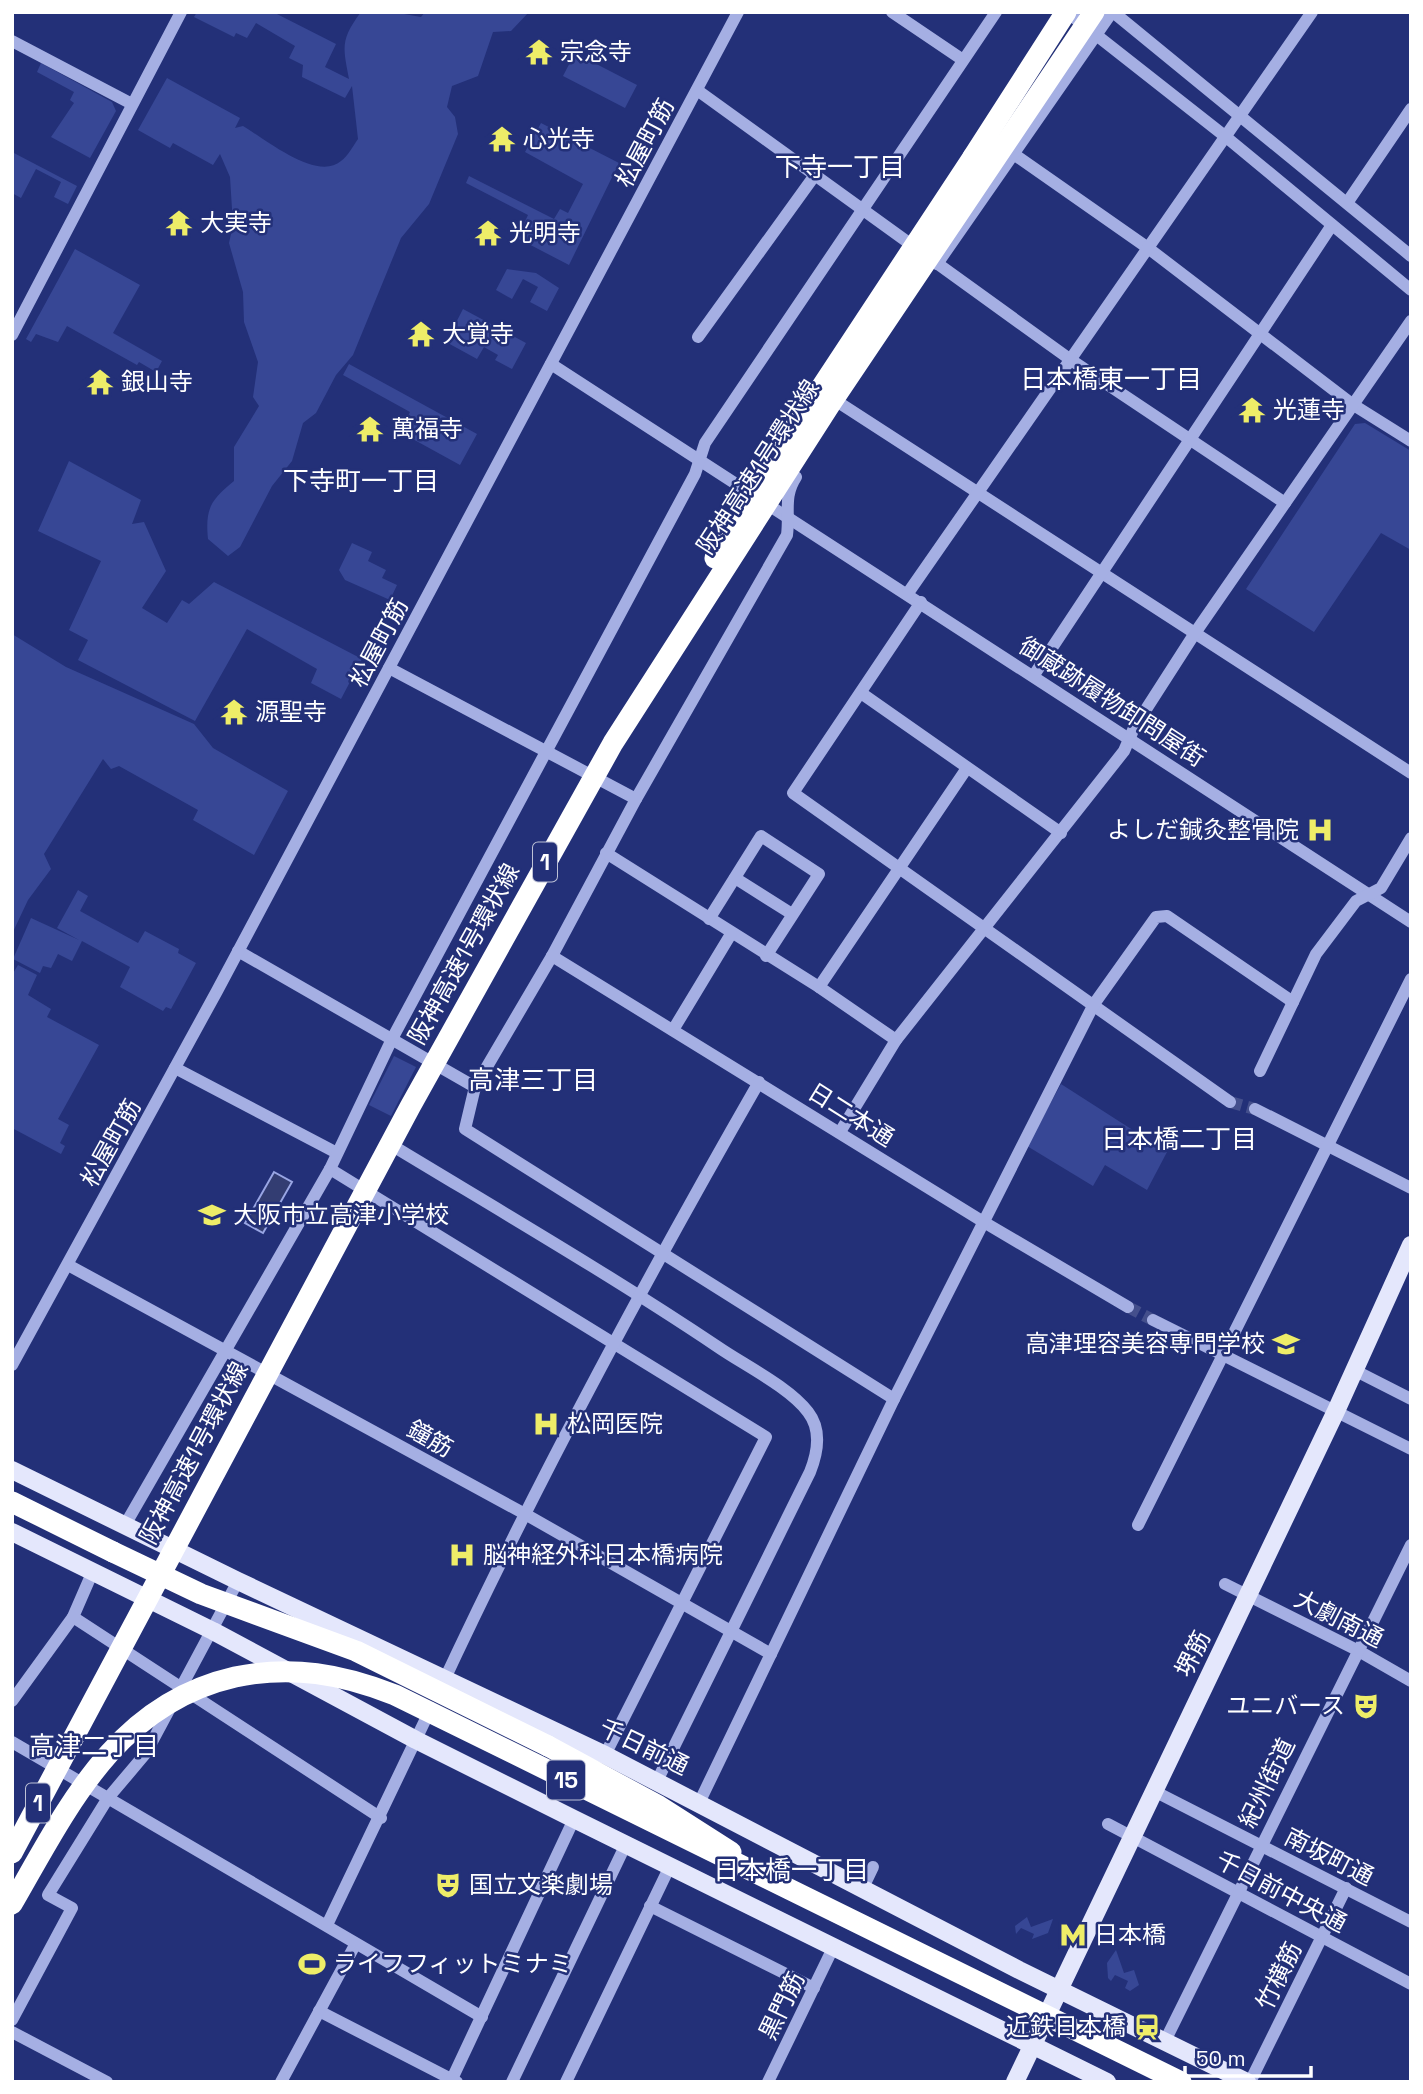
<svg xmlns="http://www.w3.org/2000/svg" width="1423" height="2094" font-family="'Space Grotesk','Noto Sans JP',sans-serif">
<rect width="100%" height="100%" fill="#233078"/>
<g fill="#374795">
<path d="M197 12H273L336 44 325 67 349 79C343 47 340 40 361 12H393L421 17 425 12H529L511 31 493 32 478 76 452 86 447 107 455 117 458 134 429 204 401 238 353 355 336 375 316 413 303 423 292 461 272 486 240 547 228 556 208 539C205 508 211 500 234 481V447L259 406 253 397 258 362 244 322 243 292 229 243 233 225 230 177 220 154 213 165 173 143 170 148 138 130 167 78 240 118 235 128 243 126C265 139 317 182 341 161 348 156 353 146 358 139L352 86 345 98 302 77 303 65 289 58 295 46 256 23 247 38 236 33 234 37 194 17Z"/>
<path d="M575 53 637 85 625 108 563 76Z"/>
<path d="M41 63 112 102 116 111 90 158 51 137 74 103 70 100 74 92 37 72Z"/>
<path d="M541 123 619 163 569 265 517 238 528 215 466 183 469 176 554 219 560 209 568 213 583 184 525 152Z"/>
<path d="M12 152 77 186 68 204 54 197 61 182 36 169 21 198 12 193Z"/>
<path d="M75 249 140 285 113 333 162 361 156 372 139 362 137 365 67 326 58 342 36 334 31 342 26 339Z"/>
<path d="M507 269 536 273 559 288 547 311 530 302 538 287 523 279 512 299 496 290Z"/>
<path d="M463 309 526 343 512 369 495 360 498 355 484 347 477 359 446 342Z"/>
<path d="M349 364 477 434 460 465 400 432 410 412 343 375Z"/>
<path d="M1365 423 1411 451V550L1381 533 1314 632 1246 589 1355 424Z"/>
<path d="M69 461 141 500 132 524 144 522 166 571 142 608 167 623 182 600 189 604 214 582 362 659 341 699 311 683 317 669 247 629 195 721 78 660 88 640 69 630 101 561 38 531Z"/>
<path d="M352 543 372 552 368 561 386 570 382 578 397 585 390 600 345 580 339 570Z"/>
<path d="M12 634 66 667 194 724 213 748 288 791 254 855 193 820 198 810 119 766 111 769 103 759 44 854 51 869 28 900 12 934Z"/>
<path d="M78 890 88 896 80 911 138 943 145 931 179 949 178 953 196 963 171 1009 166 1007 163 1011 120 987 130 967 82 941 72 961 58 954 51 968 43 966 40 973 13 959 31 918 79 940 57 928Z"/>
<path d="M18 965 37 975 28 995 51 1009 47 1017 99 1045 58 1119 69 1125 60 1143 65 1146 61 1154 12 1128V975Z"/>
<path d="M394 1056 416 1067 391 1116 369 1105Z"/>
<path d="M1061 1084 1167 1152 1147 1190 1105 1165 1093 1186 1027 1146Z"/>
<path d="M1027 1917 1031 1927 1053 1919 1048 1933 1032 1939 1034 1934 1021 1928 1016 1934 1015 1926Z"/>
<path d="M1116 1950 1124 1973 1134 1970 1139 1985 1130 1991 1125 1988 1128 1981 1115 1975 1111 1981 1108 1978 1107 1963Z"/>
</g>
<path fill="#333d72" stroke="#99a6e4" stroke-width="2" d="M274 1172 292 1182 263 1233 245 1223Z"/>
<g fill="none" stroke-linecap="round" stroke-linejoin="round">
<g stroke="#444f8c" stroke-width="12" stroke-dasharray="12 6" stroke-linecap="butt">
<path d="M1230 1102 1255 1109"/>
<path d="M1128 1307 1153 1320"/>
</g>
<g stroke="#a5afe3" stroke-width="12">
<path d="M892 12 963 60"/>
<path d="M1067 12 1226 137 1411 290"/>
<path d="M1113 12 1411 256"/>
<path d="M12 41 132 104"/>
<path d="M697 90 1071 360 1285 503"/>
<path d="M1015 155 1148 248 1352 404 1411 441"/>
<path d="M1347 203 1411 109"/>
<path d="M937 264 1112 12"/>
<path d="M12 335 181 12"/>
<path d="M698 337 815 175"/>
<path d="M551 364 1411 922"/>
<path d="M841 404 1411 773"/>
<path d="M796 477C783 497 790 512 787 535L636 799 552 956 475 1087 465 1129 894 1399"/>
<path d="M908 593 1312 12"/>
<path d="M921 602 793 793 1230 1102"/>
<path d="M389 668 636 799"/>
<path d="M1034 675 1332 225"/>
<path d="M861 693 1061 833"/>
<path d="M606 853 819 987 896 1040"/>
<path d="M735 878 792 914"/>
<path d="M709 919 761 836 819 874 766 956"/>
<path d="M238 951 475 1087"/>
<path d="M552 956 982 1221 1128 1307"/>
<path d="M819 987 967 768"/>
<path d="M673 1030 731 934"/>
<path d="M175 1068 337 1153"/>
<path d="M1260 1071 1316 954 1356 901 1381 888 1411 838"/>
<path d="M1255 1109 1411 1188"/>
<path d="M840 1132 896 1040 1124 751 1134 728 1195 633 1411 321"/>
<path d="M397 1139 393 1146C502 1212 612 1276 718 1347 744 1365 789 1387 808 1412 822 1430 818 1452 810 1472L657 1781"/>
<path d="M330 1169 766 1437 605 1755"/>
<path d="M68 1265 525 1514 771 1654"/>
<path d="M1153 1320 1411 1449"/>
<path d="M12 1365 217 991 738 12"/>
<path d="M1354 1370 1411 1399"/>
<path d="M125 1525 330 1169 392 1039 695 474 705 443 996 12"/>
<path d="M1138 1525 1411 979"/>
<path d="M1225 1584 1357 1650 1411 1681"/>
<path d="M73 1617 381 1818"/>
<path d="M442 1685C538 1479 646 1279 759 1082"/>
<path d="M12 1701 73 1617 93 1571"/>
<path d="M12 1742 482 2017"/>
<path d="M1154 1791 1411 1922"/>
<path d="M699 1803 894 1399 1094 1004 1156 917 1167 916 1293 1002"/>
<path d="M1108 1824 1411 1984"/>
<path d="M862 1890 873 1867"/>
<path d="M650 1906 814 1988"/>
<path d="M327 1925 431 1708"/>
<path d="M319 2011 457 2082"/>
<path d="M12 2020 72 1908 48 1895 108 1798 146 1753 238 1581"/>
<path d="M12 2032 107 2082"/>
<path d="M1165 2041 1411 1545"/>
<path d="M452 2079 574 1819"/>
<path d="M281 2082 355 1945"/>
<path d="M512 2082 626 1844"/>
<path d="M566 2082 670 1866"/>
<path d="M768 2082 833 1948"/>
<path d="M1250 2082 1346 1888"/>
</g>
<g stroke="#e4e7fc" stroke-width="18">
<path d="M12 1470 238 1581 605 1755 1019 1970 1247 2082"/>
<path d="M12 1532 213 1631 416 1740 574 1819 1107 2082"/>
<path d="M1015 2082 1336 1411 1411 1245"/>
</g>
<g stroke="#fff" stroke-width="21">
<path d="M973 157 1066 12"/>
<path d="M12 1502 113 1552"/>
<path d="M548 1746 659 1806 731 1852"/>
</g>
<g stroke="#fff" stroke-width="21">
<path d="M715 558 747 500 973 157"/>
<path d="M113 1552 201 1594 356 1651 548 1746"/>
<path d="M12 1853 410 1107 613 743 831 403 1094 12"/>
<path d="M12 1904C68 1807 116 1704 235 1677 292 1665 342 1674 395 1695L1181 2082"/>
</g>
</g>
<defs>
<g id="temple-bare" transform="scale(2.1)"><path d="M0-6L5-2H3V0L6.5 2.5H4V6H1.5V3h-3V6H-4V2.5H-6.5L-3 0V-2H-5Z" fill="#eeed68" stroke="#233078" stroke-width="2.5" paint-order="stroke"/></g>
<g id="hospital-bare" transform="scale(2.1)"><path d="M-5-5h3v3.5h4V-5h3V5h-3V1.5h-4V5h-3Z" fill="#eeed68" stroke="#233078" stroke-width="2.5" paint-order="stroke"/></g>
<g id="school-bare" transform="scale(2.1)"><path d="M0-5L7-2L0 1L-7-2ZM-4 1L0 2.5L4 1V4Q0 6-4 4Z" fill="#eeed68" stroke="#233078" stroke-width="2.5" paint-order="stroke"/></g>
<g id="university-bare" transform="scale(2.1)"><path d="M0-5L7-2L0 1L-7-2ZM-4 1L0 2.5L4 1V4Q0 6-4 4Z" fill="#eeed68" stroke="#233078" stroke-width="2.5" paint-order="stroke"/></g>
<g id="theatre-bare" transform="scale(2.1)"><path d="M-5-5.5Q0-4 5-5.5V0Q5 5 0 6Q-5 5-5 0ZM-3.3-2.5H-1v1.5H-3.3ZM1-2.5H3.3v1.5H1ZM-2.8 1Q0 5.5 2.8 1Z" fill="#eeed68" stroke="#233078" stroke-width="2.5" paint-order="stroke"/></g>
<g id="metro-bare" transform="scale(2.1)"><path d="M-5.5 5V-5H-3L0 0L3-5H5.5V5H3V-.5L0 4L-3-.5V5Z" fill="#eeed68" stroke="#233078" stroke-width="2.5" paint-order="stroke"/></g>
<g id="stadium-bare" transform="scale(2.1)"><path d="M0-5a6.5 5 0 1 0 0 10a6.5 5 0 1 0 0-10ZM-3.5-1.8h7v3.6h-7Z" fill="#eeed68" stroke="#233078" stroke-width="2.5" paint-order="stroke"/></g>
<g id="station-bare" transform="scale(2.1)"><path d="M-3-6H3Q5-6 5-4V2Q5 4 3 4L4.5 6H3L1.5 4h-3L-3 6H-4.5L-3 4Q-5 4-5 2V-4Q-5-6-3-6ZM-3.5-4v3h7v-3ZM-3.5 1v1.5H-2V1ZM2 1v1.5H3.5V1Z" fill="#eeed68" stroke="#233078" stroke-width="2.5" paint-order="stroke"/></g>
</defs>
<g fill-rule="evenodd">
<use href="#temple-bare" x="539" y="52"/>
<use href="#temple-bare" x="502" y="139"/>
<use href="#temple-bare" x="179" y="223"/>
<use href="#temple-bare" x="488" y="233"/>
<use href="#temple-bare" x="421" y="334"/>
<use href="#temple-bare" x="100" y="382"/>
<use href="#temple-bare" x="1252" y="410"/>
<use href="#temple-bare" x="370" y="429"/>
<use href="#temple-bare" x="234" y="712"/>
<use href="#hospital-bare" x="1320" y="830"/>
<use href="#school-bare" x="212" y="1215"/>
<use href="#university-bare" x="1286" y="1344"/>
<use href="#hospital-bare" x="546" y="1424"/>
<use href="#hospital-bare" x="462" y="1555"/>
<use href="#theatre-bare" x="1366" y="1706"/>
<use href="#theatre-bare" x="448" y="1885"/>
<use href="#metro-bare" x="1073" y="1935"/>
<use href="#stadium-bare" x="312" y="1964"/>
<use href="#station-bare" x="1147" y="2027"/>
</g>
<g text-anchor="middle" stroke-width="5" stroke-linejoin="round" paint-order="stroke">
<g fill="#233078" stroke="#bdc1d6" stroke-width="2">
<rect x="533" y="842.5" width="24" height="39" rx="5"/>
<rect x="547" y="1760.5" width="38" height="39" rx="5"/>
<rect x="26" y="1783.5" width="24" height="39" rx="5"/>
</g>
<g font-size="23" font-weight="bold" fill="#fff">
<text x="545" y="870">1</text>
<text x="566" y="1788">15</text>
<text x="38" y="1811">1</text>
</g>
<g font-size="24" fill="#fff" stroke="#233078" text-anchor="start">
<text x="560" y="60">宗念寺</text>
<text x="523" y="147">心光寺</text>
<text x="200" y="231">大実寺</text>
<text x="509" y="241">光明寺</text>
<text x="442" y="342">大覚寺</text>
<text x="121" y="390">銀山寺</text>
<text x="1273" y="418">光蓮寺</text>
<text x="391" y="437">萬福寺</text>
<text x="255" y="720">源聖寺</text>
<text x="1299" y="838" text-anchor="end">よしだ鍼灸整骨院</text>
<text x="233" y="1223">大阪市立高津小学校</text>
<text x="1265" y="1352" text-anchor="end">高津理容美容専門学校</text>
<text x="567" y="1432">松岡医院</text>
<text x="483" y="1563">脳神経外科日本橋病院</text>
<text x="1345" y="1714" text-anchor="end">ユニバース</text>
<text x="469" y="1893">国立文楽劇場</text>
<text x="1094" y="1943">日本橋</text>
<text x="333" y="1972">ライフフィットミナミ</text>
<text x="1126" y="2035" text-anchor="end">近鉄日本橋</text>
</g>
<g font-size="24" fill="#fff" stroke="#233078">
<text transform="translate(645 143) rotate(-62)" y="8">松屋町筋</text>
<text transform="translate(758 467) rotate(-57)" y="8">阪神高速1号環状線</text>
<text transform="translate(379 643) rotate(-62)" y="8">松屋町筋</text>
<text transform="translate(1112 702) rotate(33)" y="8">御蔵跡履物卸問屋街</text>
<text transform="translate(464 954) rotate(-61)" y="8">阪神高速1号環状線</text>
<text transform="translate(851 1115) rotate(32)" y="8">日二本通</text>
<text transform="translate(111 1143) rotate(-61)" y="8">松屋町筋</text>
<text transform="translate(430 1439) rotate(29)" y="8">鐘筋</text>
<text transform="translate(194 1453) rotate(-62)" y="8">阪神高速1号環状線</text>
<text transform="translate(1339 1619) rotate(27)" y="8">大劇南通</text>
<text transform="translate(1193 1654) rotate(-64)" y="8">堺筋</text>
<text transform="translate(644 1747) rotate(26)" y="8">千日前通</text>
<text transform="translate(1267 1783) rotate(-64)" y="8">紀州街道</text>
<text transform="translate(1329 1857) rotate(27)" y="8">南坂町通</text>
<text transform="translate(1281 1892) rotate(28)" y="8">千日前中央通</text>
<text transform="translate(1279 1976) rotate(-64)" y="8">竹横筋</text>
<text transform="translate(782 2006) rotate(-64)" y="8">黒門筋</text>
</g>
<g font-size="26" fill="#fff" stroke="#233078">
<text x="840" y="176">下寺一丁目</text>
<text x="1111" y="388">日本橋東一丁目</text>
<text x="361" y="490">下寺町一丁目</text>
<text x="533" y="1089">高津三丁目</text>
<text x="1179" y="1148">日本橋二丁目</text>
<text x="94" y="1755">高津二丁目</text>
<text x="791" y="1879">日本橋一丁目</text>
</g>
</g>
<rect width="1423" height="2094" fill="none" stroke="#ffffff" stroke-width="28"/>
<path d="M1185 2066v10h126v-10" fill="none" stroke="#ffffff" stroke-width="3.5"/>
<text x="1196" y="2066" font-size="21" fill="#ffffff" stroke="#233078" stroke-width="5" paint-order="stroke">50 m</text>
</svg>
